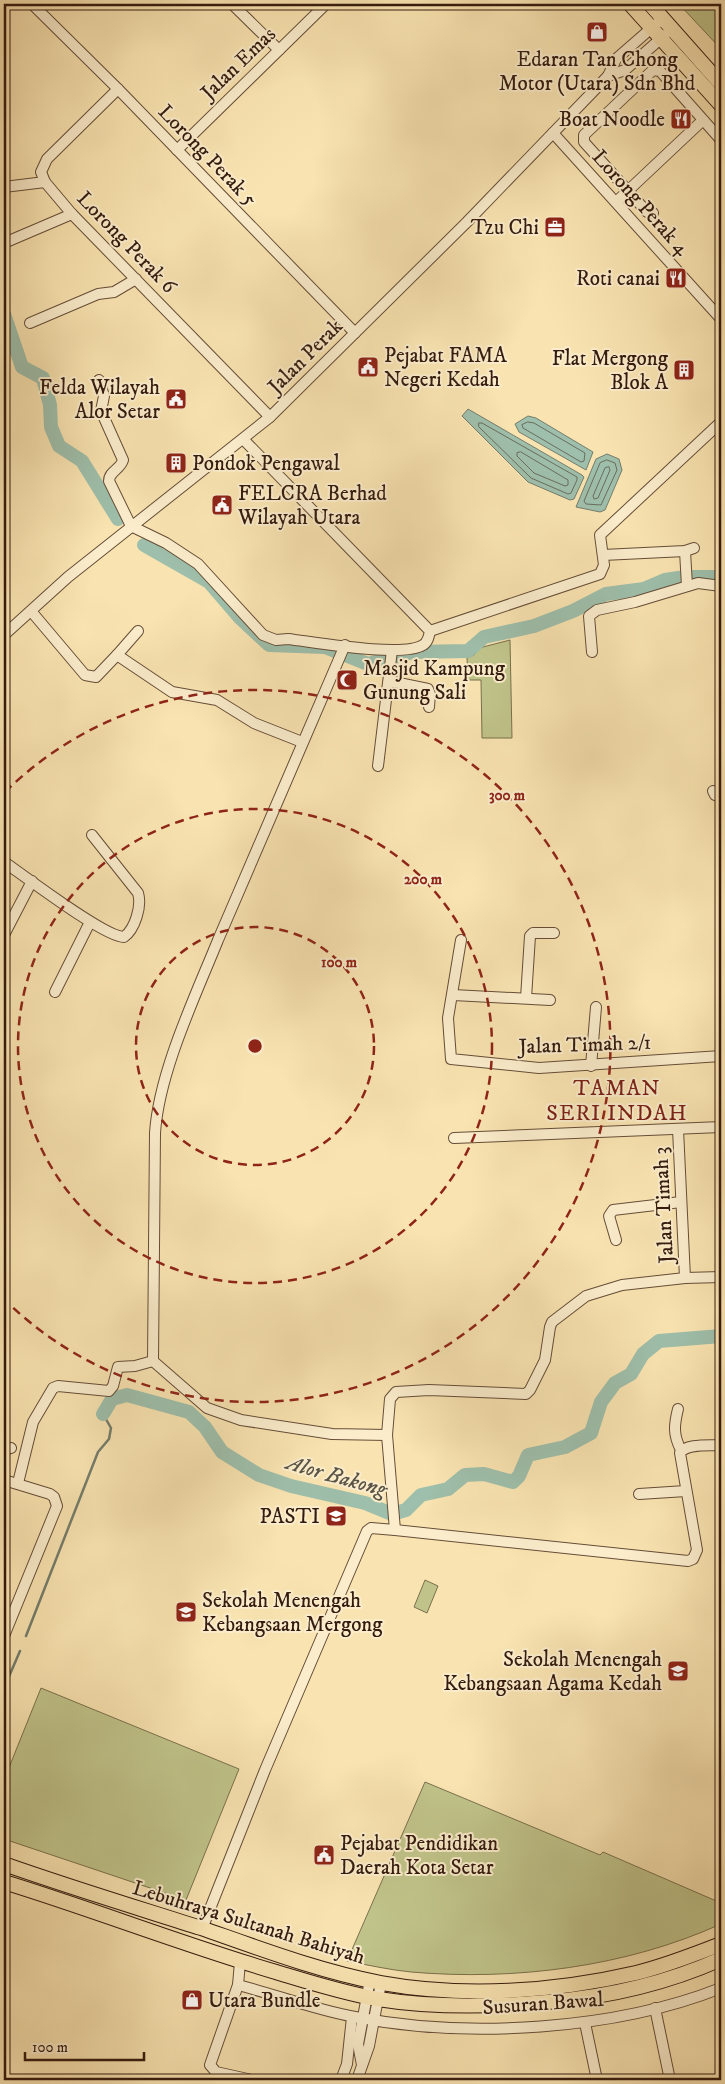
<svg xmlns="http://www.w3.org/2000/svg" width="725" height="2084" font-family="'IM FELL DW Pica',serif">
<rect width="100%" height="100%" fill="#f9e4b1"/>
<filter id="stains"><feTurbulence type="fractalNoise" baseFrequency=".004" numOctaves="4"/><feColorMatrix values="0 0 0 0 .2 0 0 0 0 .09 0 0 0 0 .02 0 0 0 .5 -.17"/></filter>
<radialGradient id="worn" r=".72"><stop offset=".6" stop-color="#630" stop-opacity="0"/><stop offset="1" stop-color="#630" stop-opacity=".3"/></radialGradient>
<g fill="#c0c48a" stroke="#7a704c">
<path d="M679 4H721V49Z"/>
<path d="M510 640 512 738H482L481 680H468L467 658 474 655 479 648Z"/>
<path d="M425 1580 438 1586 427 1613 414 1607Z"/>
<path d="M41 1688 239 1769 186 1900 4 1839V1780Z"/>
<path d="M425 1782 600 1855 603 1852 721 1903V1924C626 1967 515 1981 411 1972 390 1970 368 1965 347 1961Z"/>
</g>
<g fill="#9ebfab" stroke="#747d6d">
<path d="M468 409 582 475 584 477 574 499 570 500 528 482 462 416Z"/>
<path d="M528 416 536 418 593 452 586 470 519 432 515 424Z"/>
<path d="M607 454 619 459 622 470 605 510 600 512 576 507 596 459Z"/>
</g>
<g fill="none" stroke-linecap="round" stroke-linejoin="round">
<g stroke="#696d5d" stroke-width="1">
<path d="M528 422 534 423 585 453 584 461 581 462 523 428 522 425Z"/>
<path d="M479 423H482L577 477V480L571 493 568 494 531 478 479 427Z"/>
<path d="M521 452 568 480V485L565 486 534 473 517 456V453Z"/>
<path d="M607 460 615 463 617 470 601 505 586 504 584 501 600 463Z"/>
<path d="M609 467 610 470 598 498 594 499 593 496 605 468Z"/>
</g>
<g stroke="#747d6d" stroke-width="2.5">
<path d="M26 1636 98 1452 109 1439 111 1428 103 1414"/>
<path d="M4 1688 20 1651"/>
</g>
<g stroke="#9ebfab" stroke-width="14">
<path d="M4 314 22 367 43 378 50 405 51 427 59 446 82 461 118 519"/>
<path d="M144 545 209 582 240 618 269 645 325 647 368 664 413 652 468 651 484 637 534 626 573 611 606 594 644 589 665 580 685 577H721"/>
<path d="M103 1414 112 1399 127 1395 189 1412 205 1427 222 1452 259 1475 291 1486 365 1503 392 1514 406 1510 421 1495 448 1489 465 1475 484 1474 513 1482 519 1476 528 1455 565 1447 591 1433 601 1402 615 1383 631 1374 643 1354 659 1341 721 1336"/>
</g>
<g stroke="#654d38" stroke-width="12">
<g id="minor">
<path d="M32 4 118 89 355 333"/>
<path d="M232 4 279 50"/>
<path d="M608 76 625 70 665 35"/>
<path d="M118 89 47 159 41 172 45 182 72 214 270 417"/>
<path d="M553 133 721 319"/>
<path d="M177 150 326 4"/>
<path d="M4 187 45 182"/>
<path d="M616 202 703 120"/>
<path d="M653 213 647 212 584 142V135L653 70 660 71 721 140"/>
<path d="M4 243 72 214"/>
<path d="M30 323 98 294 114 292 136 279"/>
<path d="M99 380 104 396 101 411 123 460C121 469 109 471 109 481L131 526 166 543 198 564 263 635 276 640 288 639C314 642 403 658 423 645 428 642 429 636 430 631L244 440"/>
<path d="M685 551 687 586"/>
<path d="M603 555 685 551 694 548"/>
<path d="M31 611 85 675 96 677 117 655 172 692 217 700 254 723 302 742"/>
<path d="M430 631 600 574 604 565 600 535 721 422"/>
<path d="M4 635 68 577 270 417 467 222 608 76 616 59 663 18"/>
<path d="M592 652 589 616 597 610 635 602 698 583 721 586"/>
<path d="M117 655 138 631"/>
<path d="M389 681 428 689 430 694 429 707"/>
<path d="M378 766 392 650"/>
<path d="M713 791 715 795 721 796"/>
<path d="M4 862C25 876 104 937 124 937 135 929 142 906 138 893L92 835"/>
<path d="M4 935 32 881"/>
<path d="M461 940 448 1018 451 1059 539 1068 721 1056"/>
<path d="M55 992 90 922"/>
<path d="M453 995 550 1000"/>
<path d="M526 998 530 936 533 933H554"/>
<path d="M591 1066 596 1007"/>
<path d="M678 1129 685 1278"/>
<path d="M454 1138 721 1127"/>
<path d="M616 1240 609 1216 613 1210 681 1202"/>
<path d="M153 1361 155 1133C159 1072 195 997 218 940 260 842 303 744 345 645"/>
<path d="M153 1361 207 1408 241 1420 332 1434 387 1435 390 1399 396 1392 429 1390 526 1394 530 1390 545 1360 550 1327 552 1322 586 1296 622 1285 685 1278 721 1277"/>
<path d="M678 1409C674 1425 673 1435 681 1450"/>
<path d="M387 1435 395 1530"/>
<path d="M4 1450 11 1448"/>
<path d="M4 1480 50 1494 54 1497 57 1506 4 1636"/>
<path d="M18 1483 33 1422 53 1388 58 1386 109 1391 113 1386 118 1367 135 1366 153 1361"/>
<path d="M639 1494 686 1491"/>
<path d="M202 1929 265 1770 367 1531 371 1528 395 1530 688 1561 693 1559 697 1550 680 1453C687 1443 710 1446 721 1445"/>
<path d="M240 1962 238 1985 210 2065 216 2072 252 2080"/>
<path d="M238 1985C277 1995 316 2010 355 2017 468 2039 615 2030 721 1988"/>
<path d="M655 2008 670 2080"/>
<path d="M585 2023 597 2080"/>
<path d="M362 2065 358 2044 370 1980"/>
<path d="M341 2080 347 2064 352 2017"/>
<path d="M357 2080 369 2046 381 1983"/>
</g>
</g>
<g stroke="#341b0f" stroke-width="16">
<g id="major">
<path d="M630 4 721 105"/>
<path d="M650 4 721 84"/>
<path d="M4 1864C69 1887 135 1907 201 1928 261 1949 319 1971 381 1983 464 1998 554 1992 636 1973 665 1966 693 1955 721 1944"/>
<path d="M4 1882C95 1910 184 1945 276 1972 309 1982 343 1993 378 1999 434 2008 490 2007 547 2002 608 1997 665 1984 721 1959"/>
</g>
</g>
<use href="#minor" stroke="#fbedcc" stroke-width="10"/>
<use href="#major" stroke="#f9e4b1" stroke-width="14"/>
</g>
<g fill="none" stroke="#8f2418" stroke-width="2.5" stroke-dasharray="9 6">
<circle cx="255" cy="1046" r="119"/>
<circle cx="255" cy="1046" r="237"/>
<path d="M5 792A356 356 0 1 1 5 1300"/>
</g>
<defs>
<g id="shop-square" transform="scale(1.125)"><rect x="-9" y="-9" width="18" height="18" rx="4" fill="#8f2418" stroke="#fbedcc"/><path d="M-5-2.5h2.3a2.7 3.5 0 0 1 5.4 0H5L5.5 6h-11ZM-1.5-2.5h3a1.5 2.3 0 0 0-3 0Z" fill="#fff"/></g>
<g id="restaurant-square" transform="scale(1.125)"><rect x="-9" y="-9" width="18" height="18" rx="4" fill="#8f2418" stroke="#fbedcc"/><path d="M-5-6h1v4h1v-4h1v4h1v-4h1v5L-1.5 .5V6h-2V.5L-5-1ZM5-6V6H3V1.5H1.5Q1.5-4 5-6Z" fill="#fff"/></g>
<g id="office-square" transform="scale(1.125)"><rect x="-9" y="-9" width="18" height="18" rx="4" fill="#8f2418" stroke="#fbedcc"/><path d="M-6-3h4V-5.5h4V-3h4V5H-6ZM-1-4.5V-3h2v-1.5ZM-6 0V1H6V0Z" fill="#fff"/></g>
<g id="civic-square" transform="scale(1.125)"><rect x="-9" y="-9" width="18" height="18" rx="4" fill="#8f2418" stroke="#fbedcc"/><path d="M-.6-6.5H3V-4.5H.6V-3L4-1V1h2V6H-6V1h2V-1L-.6-3ZM-1.2 2.5V6h2.4V2.5Z" fill="#fff"/></g>
<g id="building-square" transform="scale(1.125)"><rect x="-9" y="-9" width="18" height="18" rx="4" fill="#8f2418" stroke="#fbedcc"/><path d="M-4-6H4V6H1V3H-1V6H-4ZM-2.5-4.3h1.7v1.8h-1.7ZM.8-4.3h1.7v1.8H.8ZM-2.5-1h1.7V.8h-1.7ZM.8-1h1.7V.8H.8Z" fill="#fff"/></g>
<g id="mosque-square" transform="scale(1.125)"><rect x="-9" y="-9" width="18" height="18" rx="4" fill="#8f2418" stroke="#fbedcc"/><path d="M3.5-4.9A6 6 0 1 0 3.5 4.9A5 5 0 1 1 3.5-4.9Z" fill="#fff"/></g>
<g id="school-square" transform="scale(1.125)"><rect x="-9" y="-9" width="18" height="18" rx="4" fill="#8f2418" stroke="#fbedcc"/><path d="M0-5L7-2L0 1L-7-2ZM-4 1L0 2.5L4 1V4Q0 6-4 4Z" fill="#fff"/></g>
</defs>
<g fill-rule="evenodd">
<use href="#shop-square" x="597" y="32"/>
<use href="#restaurant-square" x="681" y="119"/>
<use href="#office-square" x="555" y="227"/>
<use href="#restaurant-square" x="676" y="278"/>
<use href="#civic-square" x="368" y="367"/>
<use href="#building-square" x="684" y="370"/>
<use href="#civic-square" x="176" y="399"/>
<use href="#building-square" x="176" y="463"/>
<use href="#civic-square" x="222" y="505"/>
<use href="#mosque-square" x="347" y="680"/>
<use href="#school-square" x="336" y="1516"/>
<use href="#school-square" x="186" y="1612"/>
<use href="#school-square" x="678" y="1671"/>
<use href="#civic-square" x="324" y="1855"/>
<use href="#shop-square" x="192" y="2000"/>
</g>
<g text-anchor="middle" stroke-width="4" stroke-linejoin="round" paint-order="stroke">
<g font-size="21" fill="#341b0f" stroke="#fbedcc" text-anchor="end">
<text x="597" y="66" text-anchor="middle">Edaran Tan Chong<tspan x="597" dy="24">Motor (Utara) Sdn Bhd</tspan></text>
<text x="665" y="126">Boat Noodle</text>
<text x="539" y="234">Tzu Chi</text>
<text x="660" y="285">Roti canai</text>
<text x="384" y="362" text-anchor="start">Pejabat FAMA<tspan x="384" dy="24">Negeri Kedah</tspan></text>
<text x="668" y="365">Flat Mergong<tspan x="668" dy="24">Blok A</tspan></text>
<text x="160" y="394">Felda Wilayah<tspan x="160" dy="24">Alor Setar</tspan></text>
<text x="192" y="470" text-anchor="start">Pondok Pengawal</text>
<text x="238" y="500" text-anchor="start">FELCRA Berhad<tspan x="238" dy="24">Wilayah Utara</tspan></text>
<text x="363" y="675" text-anchor="start">Masjid Kampung<tspan x="363" dy="24">Gunung Sali</tspan></text>
<text x="320" y="1523">PASTI</text>
<text x="202" y="1607" text-anchor="start">Sekolah Menengah<tspan x="202" dy="24">Kebangsaan Mergong</tspan></text>
<text x="662" y="1666">Sekolah Menengah<tspan x="662" dy="24">Kebangsaan Agama Kedah</tspan></text>
<text x="340" y="1850" text-anchor="start">Pejabat Pendidikan<tspan x="340" dy="24">Daerah Kota Setar</tspan></text>
<text x="208" y="2007" text-anchor="start">Utara Bundle</text>
</g>
<g font-size="21" fill="#341b0f" stroke="#fbedcc">
<text transform="translate(238 63) rotate(-44)" y="7">Jalan Emas</text>
<text transform="translate(208 155) rotate(46)" y="7">Lorong Perak 5</text>
<text transform="translate(641 202) rotate(48)" y="7">Lorong Perak 4</text>
<text transform="translate(127 242) rotate(46)" y="7">Lorong Perak 6</text>
<text transform="translate(305 356) rotate(-45)" y="7">Jalan Perak</text>
<text transform="translate(585 1044) rotate(-2)" y="7">Jalan Timah 2/1</text>
<text transform="translate(663 1205) rotate(-93)" y="7">Jalan Timah 3</text>
<text transform="translate(249 1922) rotate(17)" y="7">Lebuhraya Sultanah Bahiyah</text>
<text transform="translate(543 2003) rotate(-4)" y="7">Susuran Bawal</text>
</g>
<g font-size="22" letter-spacing="1" fill="#7a1f14" stroke="#fbedcc">
<text x="617" y="1095">TAMAN<tspan x="617" dy="25">SERI INDAH</tspan></text>
</g>
<g font-size="22" font-style="italic" fill="#595446" stroke="#fbedcc">
<text transform="translate(337 1475) rotate(16)" y="8">Alor Bakong</text>
</g>
</g>
<circle cx="255" cy="1046" r="8" fill="#8f2418" stroke="#fbedcc" stroke-width="2.5"/>
<g font-size="15" text-anchor="middle" font-weight="bold" fill="#8f2418" stroke="#fbedcc" stroke-width="4" stroke-linejoin="round" paint-order="stroke">
<text x="507" y="800">300 m</text>
<text x="423" y="884">200 m</text>
<text x="339" y="967">100 m</text>
</g>
<rect width="725" height="2084" fill="none" stroke="#f9e4b1" stroke-width="20"/>
<rect x="5" y="5" width="715" height="2074" fill="none" stroke="#341b0f" stroke-width="2.5"/>
<rect x="10" y="10" width="705" height="2064" fill="none" stroke="#341b0f"/>
<path d="M25 2052v8h119v-8" fill="none" stroke="#341b0f" stroke-width="2.5"/>
<text x="32" y="2052" font-size="15" fill="#341b0f" stroke="#fbedcc" stroke-width="4" paint-order="stroke">100 m</text>
<rect width="100%" height="100%" filter="url(#stains)"/>
<rect width="100%" height="100%" fill="url(#worn)"/>
</svg>
